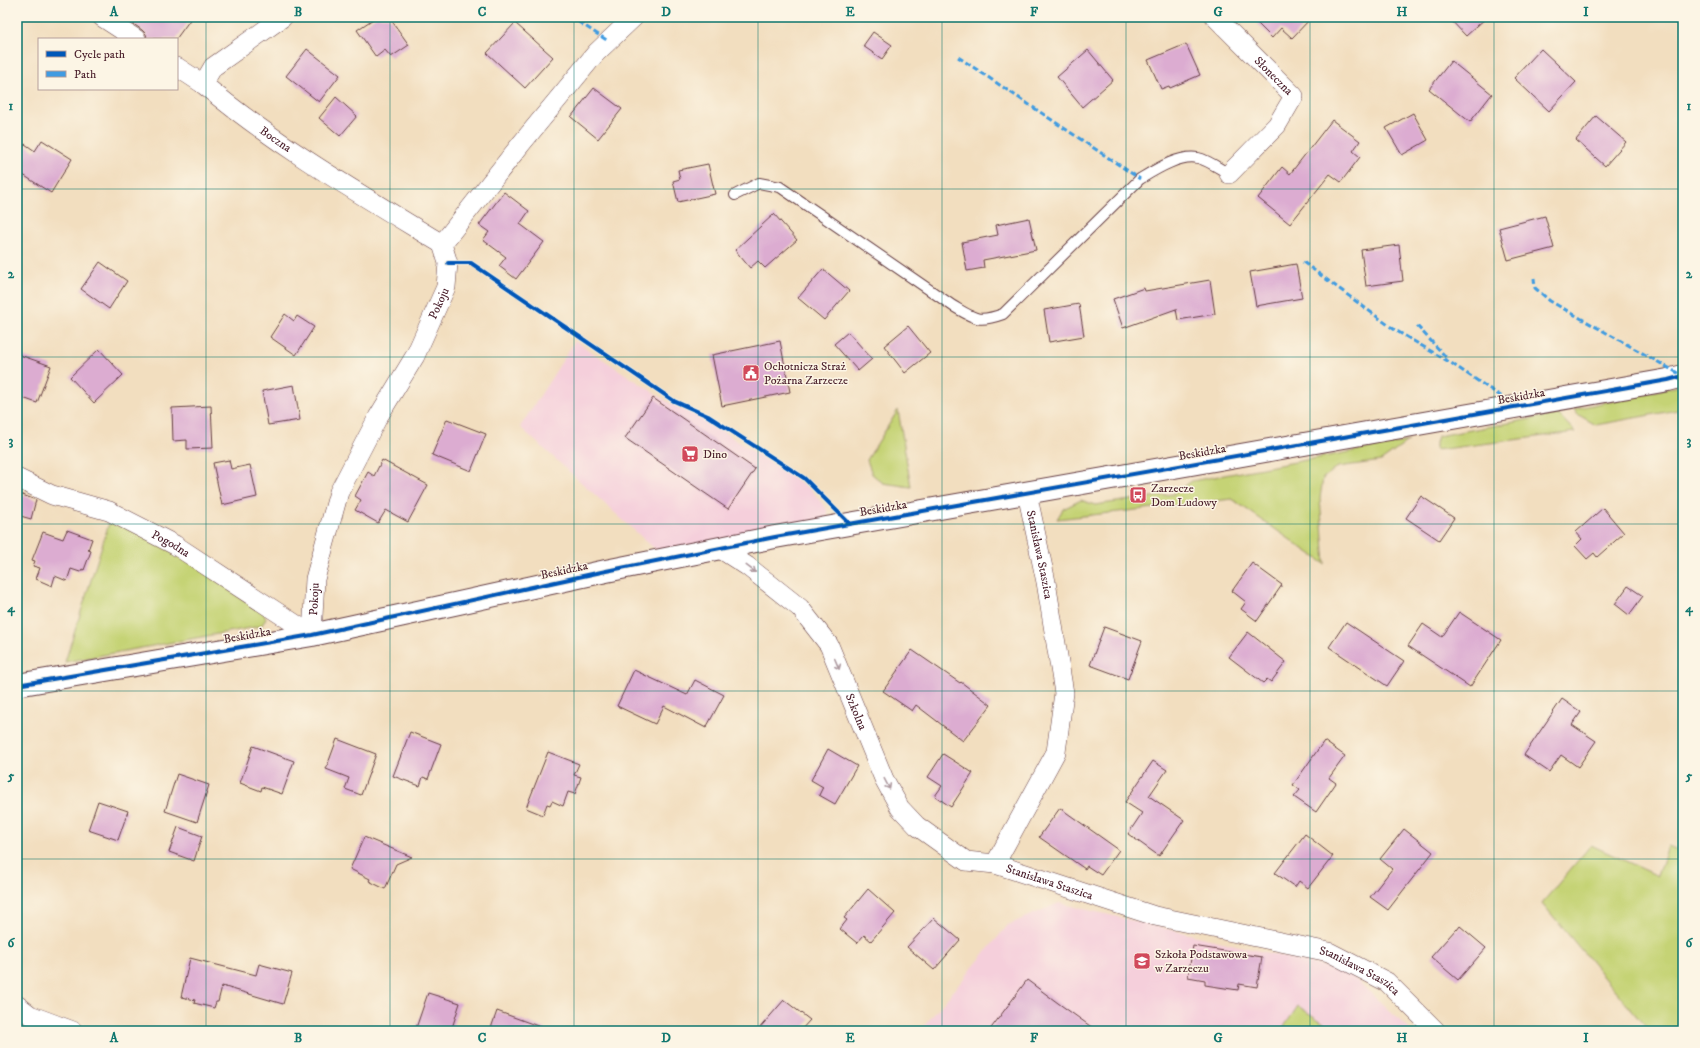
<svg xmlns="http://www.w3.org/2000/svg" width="1700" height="1048" font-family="'IM FELL DW Pica',serif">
<rect width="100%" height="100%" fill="#fcf5e5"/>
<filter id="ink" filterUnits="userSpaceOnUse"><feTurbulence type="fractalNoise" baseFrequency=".025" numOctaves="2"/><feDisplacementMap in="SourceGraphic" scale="8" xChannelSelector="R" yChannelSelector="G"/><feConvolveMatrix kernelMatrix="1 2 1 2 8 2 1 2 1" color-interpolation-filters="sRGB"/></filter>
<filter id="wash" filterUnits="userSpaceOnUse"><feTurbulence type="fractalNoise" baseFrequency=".012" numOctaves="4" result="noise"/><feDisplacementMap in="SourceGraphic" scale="16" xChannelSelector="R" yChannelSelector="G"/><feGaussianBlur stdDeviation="0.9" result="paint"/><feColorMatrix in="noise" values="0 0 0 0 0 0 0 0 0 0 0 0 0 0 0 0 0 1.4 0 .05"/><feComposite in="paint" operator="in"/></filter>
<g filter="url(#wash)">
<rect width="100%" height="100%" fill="#f2debf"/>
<g fill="#f5cfdb">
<path d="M575 341 671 404 704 419 811 490 827 509 828 515 824 520 657 551 520 427Z"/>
<path d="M1059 903 1348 972 1411 1031H920L1008 925Z"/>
</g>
<g fill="#c5d375" stroke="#887950">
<path d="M1683 385V409L1596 425 1577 414 1574 409Z"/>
<path d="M898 410 911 487 883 483 872 474 867 460Z"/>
<path d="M1558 414 1575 432 1436 450V443L1438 436Z"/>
<path d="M1409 441 1381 461 1338 467 1323 478 1320 498 1325 564 1232 499 1057 519 1063 509 1081 500 1095 505 1173 494 1192 481Z"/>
<path d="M111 517 172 549 263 612 266 619 261 626 65 662Z"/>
<path d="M1591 845 1658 876 1668 847 1683 853V1031H1649L1542 903Z"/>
<path d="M1298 1006 1336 1031H1281Z"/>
</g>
<g id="blocks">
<g fill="#dcacd1">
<path d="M137 17H192L176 39H147L146 34 142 30 132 23Z"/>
<path d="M376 17H389L409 45 391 57 385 50 376 57 357 30Z"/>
<path d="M1251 17H1312L1292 38 1281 28 1272 38Z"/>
<path d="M1448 17H1487L1466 36Z"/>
<path d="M515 23 553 57 525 88 487 53Z"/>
<path d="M873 32 892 45 882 59 863 46Z"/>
<path d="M1186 44 1200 75 1170 88 1169 86 1161 89 1148 60Z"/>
<path d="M307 49 340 75 319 102 286 76Z"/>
<path d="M1541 49 1576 82 1549 111 1514 78Z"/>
<path d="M1088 50 1113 80 1082 107 1057 77Z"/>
<path d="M1451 61 1492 94 1470 122 1429 89Z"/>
<path d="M594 88 622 109 598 139 571 117Z"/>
<path d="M336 97 357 116 340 136 319 118Z"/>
<path d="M1413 113 1428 140 1402 155 1386 128Z"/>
<path d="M1596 116 1626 142 1605 166 1576 140Z"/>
<path d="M1332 120 1360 141 1353 151 1360 157 1341 182 1330 174 1290 224 1258 198 1282 167 1290 174Z"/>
<path d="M42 140 72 159 51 193 17 171V157L25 144 35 151Z"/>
<path d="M708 164 715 194 678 202 673 181 680 179 678 170Z"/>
<path d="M504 192 529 211 520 224 544 242 516 279 499 266 506 257 483 240 489 232 479 225Z"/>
<path d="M774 214 797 240 765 268 758 261 750 268 735 250Z"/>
<path d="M1545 216 1554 248 1508 260 1499 228Z"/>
<path d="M1029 218 1036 250 983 260 984 268 967 271 962 242 998 235 996 225Z"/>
<path d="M1399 245 1403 281 1366 286 1361 250Z"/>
<path d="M100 262 127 281 109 309 81 289Z"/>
<path d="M1296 264 1302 298 1256 306 1250 272Z"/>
<path d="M823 269 849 291 824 320 798 298Z"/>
<path d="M1210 280 1215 314 1178 320 1176 309 1123 328 1113 299 1144 288 1145 291Z"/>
<path d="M1079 304 1084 336 1049 342 1044 310Z"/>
<path d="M285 314 294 321 297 316 314 327 296 355 270 337Z"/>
<path d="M908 326 930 353 905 373 884 346Z"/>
<path d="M848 332 872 359 858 371 834 344Z"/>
<path d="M780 341 790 392 722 406 712 355Z"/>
<path d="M99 349 123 375 94 403 70 377Z"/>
<path d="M17 354 51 366 37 403 17 396Z"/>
<path d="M294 385 300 420 268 425 262 391Z"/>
<path d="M653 398 755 469 728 509 625 438Z"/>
<path d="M211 406 213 448 187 449V440L173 441 172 408Z"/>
<path d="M447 419 486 434 471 471 432 455Z"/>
<path d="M229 460 231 469 250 465 257 497 222 505 213 463Z"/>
<path d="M382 460 428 485 408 522 386 510 378 523 355 510 361 500 355 496 368 472 374 476Z"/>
<path d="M17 493 36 500 31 519 17 515Z"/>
<path d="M1421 496 1454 518 1439 540 1406 518Z"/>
<path d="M1603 508 1624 533 1597 557 1594 553 1587 559 1575 546 1582 539 1576 532Z"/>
<path d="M67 530 92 539 88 550 91 551 84 570 82 569 80 572 71 569 67 581 55 576 52 586 36 579 40 568 33 566 35 561 32 560 43 532 63 539Z"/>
<path d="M1252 563 1282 585 1257 621 1241 609 1246 602 1232 591Z"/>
<path d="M1628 586 1643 596 1629 615 1615 604Z"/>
<path d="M1459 612 1501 640 1470 687 1408 646 1423 624 1442 637Z"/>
<path d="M1346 622 1404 661 1387 686 1329 647Z"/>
<path d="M1104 627 1142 641 1128 679 1090 665Z"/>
<path d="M1248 632 1286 662 1271 682 1267 679 1263 683 1229 657Z"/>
<path d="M912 650 960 683 961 682 991 705 963 741 916 705 912 711 883 691Z"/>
<path d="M634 670 687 695 695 680 724 695 706 728 664 706 655 724 617 706Z"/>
<path d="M1562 699 1581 712 1572 725 1596 741 1578 767 1561 755 1549 772 1524 755Z"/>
<path d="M410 732 441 744 428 779 423 777 420 786 393 776Z"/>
<path d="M337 739 376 754 361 795 345 789 349 778 326 769Z"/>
<path d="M1324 741 1345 756 1329 778 1336 783 1316 812 1294 797 1300 790 1293 785Z"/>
<path d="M253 746 294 761 282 794 262 787 261 791 240 783Z"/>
<path d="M828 749 857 766 835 804 819 795 823 787 811 780Z"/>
<path d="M548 752 579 764 574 775 581 777 575 794 568 792 563 806 552 801 550 805 547 804 543 815 526 808Z"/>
<path d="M943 754 973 773 951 807 935 796 942 786 928 777Z"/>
<path d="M1153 761 1167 770 1149 796 1184 820 1159 856 1128 834 1142 813 1125 802Z"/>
<path d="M177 774 209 785 197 822 165 811Z"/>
<path d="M98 801 128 811 118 840 88 830Z"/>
<path d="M1060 808 1119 850 1101 875 1087 866 1085 869 1039 837Z"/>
<path d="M178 827 202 836 194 861 169 852Z"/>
<path d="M1404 829 1433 852 1388 910 1370 897 1392 869 1380 859Z"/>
<path d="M1305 834 1333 856 1308 888 1299 881 1295 887 1275 873Z"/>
<path d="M364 837 412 857 396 864 385 889 369 881 370 879 350 869Z"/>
<path d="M868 889 895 913 871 941 864 935 857 943 840 929 847 920 844 918Z"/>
<path d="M934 918 960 940 934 970 907 947Z"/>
<path d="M1460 926 1486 948 1458 980 1431 957 1456 929 1457 930Z"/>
<path d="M1193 946 1262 957 1257 987 1239 984 1238 990 1205 985V980L1188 977Z"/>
<path d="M190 958 256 975 259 964 292 973 283 1004 222 986 218 1002H216L214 1008 194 1003 195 1000 181 997Z"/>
<path d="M1027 980 1058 1003 1097 1031H989Z"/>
<path d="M428 993 460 1003 451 1031H415Z"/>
<path d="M784 1000 810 1020 800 1031H757Z"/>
<path d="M497 1011 546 1029 545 1031H490Z"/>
</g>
</g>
</g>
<g filter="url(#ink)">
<use href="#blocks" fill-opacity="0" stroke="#633c41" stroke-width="1"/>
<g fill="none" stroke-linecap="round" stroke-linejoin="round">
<g stroke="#633c41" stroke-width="12">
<path id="lane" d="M735 195 759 183 780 187 953 306C975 319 978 323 1003 314L1140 179C1155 170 1180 154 1198 158 1208 160 1220 169 1229 174"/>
</g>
<g stroke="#633c41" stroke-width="20">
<g id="street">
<path d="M102 17 136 39"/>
<path id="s1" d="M283 17 213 67 203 84C277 146 360 194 442 244"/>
<path id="s2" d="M1215 17 1294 96 1277 125 1229 174"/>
<path d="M177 67 203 84"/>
<path id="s3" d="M17 478 52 495 109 511 175 545 312 635"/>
<path id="s4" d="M1027 493 1046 582 1064 693 1056 752 995 864 1155 916 1329 952 1387 982 1436 1031"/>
<path id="s5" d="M719 548 747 566 800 608 829 645 884 779 900 808 917 826 966 861 995 864"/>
<path id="s6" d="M312 635 315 579 339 492 378 417 415 356 446 287 448 263 442 244 521 144 596 53 634 17"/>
<path d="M17 1005 30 1015 73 1031"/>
</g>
</g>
<g stroke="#633c41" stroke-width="24">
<path id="secondary" d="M17 685 312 635 606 571 775 537 1668 380 1683 376"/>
</g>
<use href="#lane" stroke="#fff" stroke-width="10"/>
<use href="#street" stroke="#fff" stroke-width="19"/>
<use href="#secondary" stroke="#fff" stroke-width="22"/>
<g stroke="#409be1" stroke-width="3" stroke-dasharray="6 3" stroke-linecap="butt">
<path d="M571 17 608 41"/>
<path d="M958 57 1140 179"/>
<path d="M1303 262 1395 330 1451 363 1517 407"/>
<path d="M1534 278 1535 288 1550 301 1683 376"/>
<path d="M1417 326 1446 357"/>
</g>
<g stroke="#fcf5e5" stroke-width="6">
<g id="cycleway">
<path d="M448 263H471L674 401 708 416 804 478 850 524"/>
<path d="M17 685 312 635 606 571 775 537 1668 380 1683 376"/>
</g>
</g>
<use href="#cycleway" stroke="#0057b8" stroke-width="4"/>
</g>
<defs><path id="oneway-shaft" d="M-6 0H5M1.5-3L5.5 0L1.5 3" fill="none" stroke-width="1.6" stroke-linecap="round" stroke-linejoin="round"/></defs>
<g stroke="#ae9aa0">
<use href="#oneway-shaft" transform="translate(751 569) rotate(37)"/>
<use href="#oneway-shaft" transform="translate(837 664) rotate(67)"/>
<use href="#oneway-shaft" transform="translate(887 784) rotate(62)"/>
</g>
</g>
<path fill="none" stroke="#0f766e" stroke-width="1" stroke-opacity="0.55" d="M206 17V1031M390 17V1031M574 17V1031M758 17V1031M942 17V1031M1126 17V1031M1310 17V1031M1494 17V1031M17 189H1683M17 357H1683M17 524H1683M17 691H1683M17 859H1683"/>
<defs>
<g id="civic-square" transform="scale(0.9)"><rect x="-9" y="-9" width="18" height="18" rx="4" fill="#d1495b" stroke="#fcf5e5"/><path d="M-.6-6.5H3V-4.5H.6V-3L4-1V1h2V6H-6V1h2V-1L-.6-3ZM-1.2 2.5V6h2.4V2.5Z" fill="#fff"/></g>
<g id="supermarket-square" transform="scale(0.9)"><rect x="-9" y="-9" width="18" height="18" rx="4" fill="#d1495b" stroke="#fcf5e5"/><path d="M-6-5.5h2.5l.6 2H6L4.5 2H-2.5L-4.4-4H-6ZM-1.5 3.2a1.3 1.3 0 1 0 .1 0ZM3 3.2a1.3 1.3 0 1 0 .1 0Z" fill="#fff"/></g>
<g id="bus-square" transform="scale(0.9)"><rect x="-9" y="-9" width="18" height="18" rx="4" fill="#d1495b" stroke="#fcf5e5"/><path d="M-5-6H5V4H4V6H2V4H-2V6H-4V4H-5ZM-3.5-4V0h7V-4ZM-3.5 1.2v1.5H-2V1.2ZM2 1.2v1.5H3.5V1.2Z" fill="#fff"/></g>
<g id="school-square" transform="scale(0.9)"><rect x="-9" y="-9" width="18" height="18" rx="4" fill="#d1495b" stroke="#fcf5e5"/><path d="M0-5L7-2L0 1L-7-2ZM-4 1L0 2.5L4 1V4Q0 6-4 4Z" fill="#fff"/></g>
</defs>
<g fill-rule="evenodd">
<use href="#civic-square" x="751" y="373"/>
<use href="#supermarket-square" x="690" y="454"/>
<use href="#bus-square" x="1138" y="495"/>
<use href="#school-square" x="1142" y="961"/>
</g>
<g text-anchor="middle" stroke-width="3" stroke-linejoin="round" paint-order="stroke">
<g font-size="12" fill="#4a1f2b" stroke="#fcf5e5">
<text dy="4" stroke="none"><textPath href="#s2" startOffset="83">Słoneczna</textPath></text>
<text dy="4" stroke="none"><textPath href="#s1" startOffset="197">Boczna</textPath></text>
<text dy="4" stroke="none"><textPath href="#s6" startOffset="360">Pokoju</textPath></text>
<text transform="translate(1521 396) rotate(-10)" y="4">Beskidzka</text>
<text transform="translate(1202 452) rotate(-10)" y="4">Beskidzka</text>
<text transform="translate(883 508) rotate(-10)" y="4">Beskidzka</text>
<text dy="4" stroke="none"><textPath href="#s3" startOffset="168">Pogodna</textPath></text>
<text dy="4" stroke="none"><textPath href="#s4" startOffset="63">Stanisława Staszica</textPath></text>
<text transform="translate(564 570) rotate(-12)" y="4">Beskidzka</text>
<text dy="4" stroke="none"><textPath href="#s6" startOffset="36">Pokoju</textPath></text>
<text transform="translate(247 635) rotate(-10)" y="4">Beskidzka</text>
<text dy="4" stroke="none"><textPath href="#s5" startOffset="220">Szkolna</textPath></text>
<text dy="4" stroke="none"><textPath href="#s4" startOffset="448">Stanisława Staszica</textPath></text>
<text dy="4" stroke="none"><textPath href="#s4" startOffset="772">Stanisława Staszica</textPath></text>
</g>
<g font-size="12" fill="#4a1f2b" stroke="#fcf5e5" text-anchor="start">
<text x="764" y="370">Ochotnicza Straż<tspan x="764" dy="14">Pożarna Zarzecze</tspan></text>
<text x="703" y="458">Dino</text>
<text x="1151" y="492">Zarzecze<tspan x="1151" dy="14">Dom Ludowy</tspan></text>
<text x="1155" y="958">Szkoła Podstawowa<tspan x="1155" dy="14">w Zarzeczu</tspan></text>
</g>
</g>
<rect width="1700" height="1048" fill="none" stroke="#fcf5e5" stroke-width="44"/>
<rect x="38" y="38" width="140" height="52" fill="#fcf5e5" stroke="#b59f9b"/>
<rect x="46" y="51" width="20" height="6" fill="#0057b8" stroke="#b59f9b"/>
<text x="74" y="58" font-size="12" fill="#4a1f2b">Cycle path</text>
<rect x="46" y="71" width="20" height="6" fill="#409be1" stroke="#b59f9b"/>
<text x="74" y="78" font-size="12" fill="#4a1f2b">Path</text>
<rect x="22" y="22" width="1656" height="1004" fill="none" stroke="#0f766e" stroke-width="1.5"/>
<g font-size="13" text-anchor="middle" font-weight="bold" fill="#0f766e">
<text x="114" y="16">A</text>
<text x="298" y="16">B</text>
<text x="482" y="16">C</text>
<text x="666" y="16">D</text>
<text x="850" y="16">E</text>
<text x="1034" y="16">F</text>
<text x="1218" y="16">G</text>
<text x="1402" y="16">H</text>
<text x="1586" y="16">I</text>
<text x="11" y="110">1</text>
<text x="1689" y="110">1</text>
<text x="11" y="278">2</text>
<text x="1689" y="278">2</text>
<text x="11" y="445">3</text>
<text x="1689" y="445">3</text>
<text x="11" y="612">4</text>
<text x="1689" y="612">4</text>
<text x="11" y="780">5</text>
<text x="1689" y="780">5</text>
<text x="11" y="947">6</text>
<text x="1689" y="947">6</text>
<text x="114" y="1042">A</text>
<text x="298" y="1042">B</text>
<text x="482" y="1042">C</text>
<text x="666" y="1042">D</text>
<text x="850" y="1042">E</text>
<text x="1034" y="1042">F</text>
<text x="1218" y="1042">G</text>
<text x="1402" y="1042">H</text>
<text x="1586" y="1042">I</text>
</g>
</svg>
